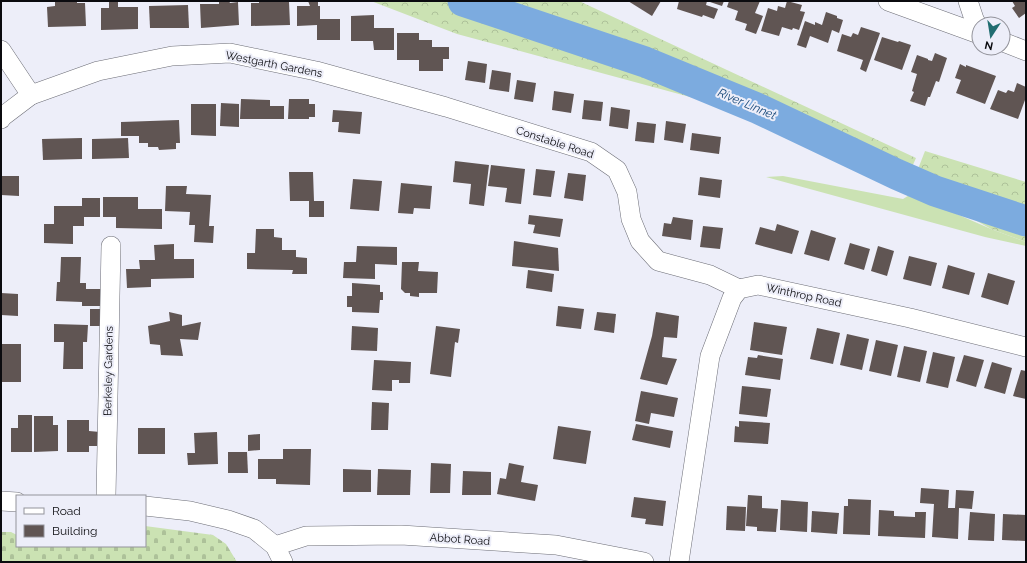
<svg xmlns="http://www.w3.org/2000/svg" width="1027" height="563" font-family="Raleway,sans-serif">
<defs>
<pattern id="forest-crowns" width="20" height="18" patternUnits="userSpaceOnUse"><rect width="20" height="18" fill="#cbe2b3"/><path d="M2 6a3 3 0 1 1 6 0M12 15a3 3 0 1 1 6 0" fill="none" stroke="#adc199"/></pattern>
<pattern id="cemetery-stones" width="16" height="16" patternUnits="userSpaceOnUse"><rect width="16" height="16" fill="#cbe2b3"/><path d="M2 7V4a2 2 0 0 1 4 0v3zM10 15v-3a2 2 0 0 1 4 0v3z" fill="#adc199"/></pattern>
</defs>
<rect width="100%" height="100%" fill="#edeef9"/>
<path fill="#cbe2b3" d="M783 176 903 199 911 194 991 229 1026 242V246L985 237 766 177Z"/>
<g fill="url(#forest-crowns)">
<path d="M371 1H454L510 23 533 18 522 16 476 1H579L916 158 912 167 907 181 771 119 457 34Z"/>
<path d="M925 151 1026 182V242L991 229 915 186 918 169Z"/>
</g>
<path fill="url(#cemetery-stones)" d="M145 526 213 535 226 544 237 562H1V532H11L17 535V546H145Z"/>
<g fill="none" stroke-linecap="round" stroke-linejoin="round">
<path stroke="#7cabdf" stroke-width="31" d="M463 1 645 62 759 109 896 174 935 191 1026 221"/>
</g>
<g fill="#605553">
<path d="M55 1H77V3H85L86 26 48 27 47 7 55 6Z"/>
<path d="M109 1H118V7H138V29L101 30V8H109Z"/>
<path d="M219 1H229L230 3 238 2 239 25 201 28 200 4H219Z"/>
<path d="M259 1H268V2H289L290 25 251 26V3H259Z"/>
<path d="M308 1H318V6H320V19H340V40H317V25L297 26V6H310Z"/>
<path d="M628 1H661L652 16Z"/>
<path d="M679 1H724L722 6 707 1 706 5 718 9 714 19 703 15 702 17 677 9Z"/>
<path d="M729 1H760L755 13 763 16 756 34 745 30 747 24 735 20 738 11 727 7Z"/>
<path d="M787 1 802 5 800 11 805 12 799 30 793 28 792 30 782 27 779 36 761 31 768 8 777 11 778 6 785 8Z"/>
<path d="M1012 1H1026V13L1019 18 1012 8 1015 6Z"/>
<path d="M188 5 189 28H150L149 6Z"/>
<path d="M826 12 837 16V18L843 20 839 33 832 30 828 43 810 36 806 48 797 45 805 21 815 25V22L822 25Z"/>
<path d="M374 15V28H394V50H374L373 41H351V16Z"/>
<path d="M861 27 880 33 866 72 860 69 863 60 837 51 842 34 851 37 853 33 858 35Z"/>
<path d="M397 33H419V40H432V47H449V59H443V71H419V60H397Z"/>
<path d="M882 37 898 42 899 41 911 45 902 70 874 60Z"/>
<path d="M935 53 947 58 939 82 936 81 930 97H928L925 106 910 101 914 92 912 91 917 74 911 72 917 55 928 59V60L932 61Z"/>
<path d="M468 61 487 64 485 83 465 80Z"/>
<path d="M960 64 966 67V65L996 76 985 104 956 93 961 80 955 78Z"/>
<path d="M492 70 511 73 509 92 489 89Z"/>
<path d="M517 80 536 83 533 102 514 99Z"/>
<path d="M1017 83 1026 87V101L1025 100 1018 119 990 109 998 90 1006 93 1008 90 1014 92Z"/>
<path d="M554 91 574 94 571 113 552 110Z"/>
<path d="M241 99 270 100V106H284V119H240Z"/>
<path d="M289 99H309V104H315V117H309V119H288Z"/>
<path d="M584 100 603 102 601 121 582 119Z"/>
<path d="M221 103 239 104V127L220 126Z"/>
<path d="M191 104H216V136L191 135Z"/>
<path d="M611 107 630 110 628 129 609 126Z"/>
<path d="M333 110 362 112 360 134 338 132 339 122H332Z"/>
<path d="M179 120 180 143H176V149L159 150 158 147H148V143H139V136H121V122Z"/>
<path d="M666 121 686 124 683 143 664 140Z"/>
<path d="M637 122 656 124 654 143 635 141Z"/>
<path d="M692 133 721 137 719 154 690 150Z"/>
<path d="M82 138V159L43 160 42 139Z"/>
<path d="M128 138 129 158 92 159V139Z"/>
<path d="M455 161 489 165 484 206 469 204 471 184 453 182Z"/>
<path d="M491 165 525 169 521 204 505 202 507 188 488 186Z"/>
<path d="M536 169 555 171 551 197 533 195Z"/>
<path d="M289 172H313L314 201H324V217H309V201H290Z"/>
<path d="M568 173 586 175 583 201 564 198Z"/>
<path d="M1 176H19V196L1 195Z"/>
<path d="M700 177 722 180 720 198 698 195Z"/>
<path d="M353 179 382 181 379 211 350 209Z"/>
<path d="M401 183 432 186 430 209 414 208 413 214 398 213Z"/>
<path d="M166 186H187L186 194 211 195 209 226H214L213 243 194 242 195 225H189L190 212 165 211Z"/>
<path d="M103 197H138V209H162V229L116 228V217H103Z"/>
<path d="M82 198H100V217H84V226H73V244L44 243V224H54V206H82Z"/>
<path d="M529 215 563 219 560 237 533 233 535 225 528 224Z"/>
<path d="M673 217 693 220 691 240 662 236 664 223 671 224Z"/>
<path d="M777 224 799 231 792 254 755 244 760 227 775 231Z"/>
<path d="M703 226 723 228 720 249 700 247Z"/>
<path d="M256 229H274V237L282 238V250H296V257L307 258V274H292L293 270 247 269V253H255Z"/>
<path d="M811 230 836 238 829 261 804 254Z"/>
<path d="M514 241 558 248 559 271 512 266Z"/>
<path d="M850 243 870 249 864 270 844 264Z"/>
<path d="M174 244V259H194V278L151 279V287L127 288 126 269H140L139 260H155L154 245Z"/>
<path d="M357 246 397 247V265L375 264V279L343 278 344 262H356Z"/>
<path d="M878 246 894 251 887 276 871 271Z"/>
<path d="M909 256 937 263 931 286 903 279Z"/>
<path d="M61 257H81L80 283H86V289H102V306H82V302L56 301 57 282H60Z"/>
<path d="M402 262H419L418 271 438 272 437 293H419V297L410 296V293H405L401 289Z"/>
<path d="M948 265 975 273 969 295 942 288Z"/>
<path d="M528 270 554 274 552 292 526 288Z"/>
<path d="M988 273 1015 281 1008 305 981 297Z"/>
<path d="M352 283 380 285V292H383V300H380L379 313 352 312V307H347V296H352Z"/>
<path d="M1 293 18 294V316L1 315Z"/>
<path d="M558 306 584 309 581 329 556 326Z"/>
<path d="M90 309H104L103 326H90Z"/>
<path d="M169 312 182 315V326L201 322 198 340 180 339 183 356 161 355 160 345 150 344 148 326 170 321Z"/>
<path d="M597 312 616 314 614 333 594 330Z"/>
<path d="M656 312 679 316 677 338 664 337 662 357 677 359 667 385 640 379 652 336Z"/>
<path d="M754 322 787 327 782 355 750 350Z"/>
<path d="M54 324 88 325 87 342H83V369H63L64 342H54Z"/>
<path d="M352 326 378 328 377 351 351 350Z"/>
<path d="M436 326 460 329 458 343 455 342 451 377 430 374Z"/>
<path d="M817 328 840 333 833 364 810 359Z"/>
<path d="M847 334 869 339 862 370 840 365Z"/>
<path d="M876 340 898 345 891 376 869 371Z"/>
<rect x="1" y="344" width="20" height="38"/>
<path d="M904 346 927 351 920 382 897 377Z"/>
<path d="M933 352 955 357 948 388 926 383Z"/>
<path d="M758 355 783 359 780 380 745 375 748 357 757 358Z"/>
<path d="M964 355 984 360 976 387 956 381Z"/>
<path d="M374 360 411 362 410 383H399V380H392V391L372 390Z"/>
<path d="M992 362 1012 368 1005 394 984 388Z"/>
<path d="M1021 370 1026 371V399L1013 396Z"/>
<path d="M742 386 771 389 767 417 739 414Z"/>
<path d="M641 391 678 398 674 417 651 413 649 424 635 421Z"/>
<path d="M372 402 389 403 388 430H371Z"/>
<path d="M18 415H32V452H11V428H18Z"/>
<path d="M34 416H53V425H58V451L34 452Z"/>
<path d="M67 420H89V431L100 432V446H89V452H67Z"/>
<path d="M739 421 770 423 768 444 734 442 735 426 739 427Z"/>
<path d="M636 424 673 431 670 448 632 440Z"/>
<path d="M558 426 591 431 586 464 553 459Z"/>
<rect x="138" y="428" width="27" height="26"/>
<path d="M217 432 218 464 188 465 187 453H195L194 433Z"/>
<path d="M260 434V450L248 451V435Z"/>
<path d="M283 449H311L310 485 276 484V479H258V459H283Z"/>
<path d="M228 452H247L248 473H228Z"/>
<path d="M431 463 451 464 450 493H430Z"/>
<path d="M509 463 524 466 521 482 538 485 535 501 497 494 500 478 506 479Z"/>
<path d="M343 469 371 470V492H343Z"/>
<path d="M378 469 411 470 410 495H377Z"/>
<path d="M463 471 491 472V495H462Z"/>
<path d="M921 488 949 490 948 508H955L956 490 974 491 972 509 959 508 958 539 932 537 934 504 920 503Z"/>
<path d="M748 495 762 496V508L778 509 776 532 757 531V527L746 526Z"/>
<path d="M634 497 666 501 663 526 645 524 646 519 631 517Z"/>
<path d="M848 499 871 500 870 535 843 534 844 506H848Z"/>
<path d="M781 500 808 502 807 532 780 530Z"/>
<path d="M727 506 746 507 745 531 726 530Z"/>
<path d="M879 510 894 511V516L915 517V512H926L925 538 878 536Z"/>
<path d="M812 511 839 513 837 534 811 532Z"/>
<path d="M970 512 995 514 994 541 968 540Z"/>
<path d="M1003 514 1026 515V541L1002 540Z"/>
</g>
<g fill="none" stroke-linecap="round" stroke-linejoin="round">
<g stroke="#6c6d76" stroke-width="20">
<g id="minor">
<path d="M888 1 979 34"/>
<path d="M968 1 974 19 979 29"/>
<path d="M1003 42 1026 51"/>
<path d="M1 50 31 95 98 71 172 56 230 53 316 71 446 107 591 152 617 170 627 192 631 219 640 241 658 261 710 275 739 289"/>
<path d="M1 119 2 117 31 95"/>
<path d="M106 496 111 246"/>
<path d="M1 501 17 502"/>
<path d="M145 506 190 511 228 520 254 529 275 546 283 562"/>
<path d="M275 546 306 536 401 535 556 545 644 562"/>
<path d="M679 562 710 356 732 298 739 289 758 285 910 318 1026 347"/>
</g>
</g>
<use href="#minor" stroke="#fff" stroke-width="19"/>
</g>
<g text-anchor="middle" stroke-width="4" stroke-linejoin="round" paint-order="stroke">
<g font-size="11" fill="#0b0b0f" stroke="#edeef9">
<text transform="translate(274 64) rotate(11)" y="4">Westgarth Gardens</text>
<text transform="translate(555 142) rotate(18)" y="4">Constable Road</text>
<text transform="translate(804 295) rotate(12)" y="4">Winthrop Road</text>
<text transform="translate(108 371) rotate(-89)" y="4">Berkeley Gardens</text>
<text transform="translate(460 539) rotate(4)" y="4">Abbot Road</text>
</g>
<g font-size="12" font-style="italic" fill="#194a7b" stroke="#edeef9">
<text transform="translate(747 104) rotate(23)" y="4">River Linnet</text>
</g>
</g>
<rect width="1027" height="563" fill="none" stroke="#0b0b0f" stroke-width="4"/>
<rect x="16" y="495" width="130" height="52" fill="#edeef9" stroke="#93939b"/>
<rect x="24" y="508" width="20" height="6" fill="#ffffff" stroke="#93939b"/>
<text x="52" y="515" font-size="12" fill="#0b0b0f">Road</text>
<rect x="24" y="525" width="20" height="12" fill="#605553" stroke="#93939b"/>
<text x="52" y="535" font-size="12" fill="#0b0b0f">Building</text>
<g transform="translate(991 36) rotate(192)"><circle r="19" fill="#edeef9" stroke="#93939b"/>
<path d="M0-3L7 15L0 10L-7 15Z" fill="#216d71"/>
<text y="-6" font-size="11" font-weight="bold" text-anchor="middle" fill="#0b0b0f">N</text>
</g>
</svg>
